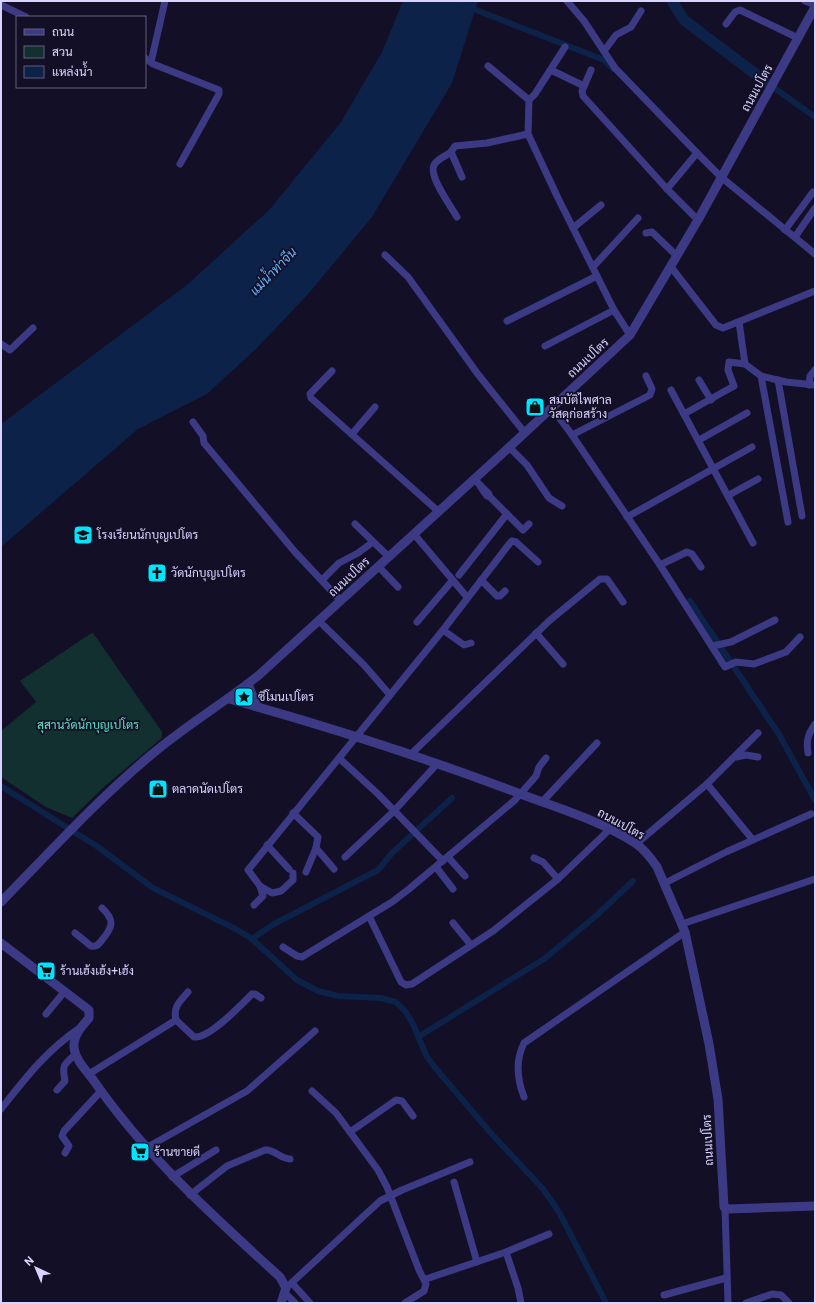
<svg xmlns="http://www.w3.org/2000/svg" width="816" height="1304" font-family="Roboto,Sarabun,sans-serif">
<rect width="100%" height="100%" fill="#130f26"/>
<path fill="#12302f" d="M93 633 162 732V738L105 786 72 818 46 807 1 777V731L36 702 20 681 90 634Z"/>
<path fill="#0c2248" d="M403 1H478L452 83 372 217 310 292 257 348 207 394 138 429 1 547V424L188 284 270 209 341 122 382 52Z"/>
<g fill="none" stroke-linecap="round" stroke-linejoin="round">
<g stroke="#0c2248" stroke-width="6">
<path d="M453 1 604 60 613 69"/>
<path d="M766 82 815 117"/>
<path d="M690 601 780 736 815 800"/>
<path d="M1 786 98 847 153 888 236 929 252 939 297 980 318 991 338 996 381 998 396 1002 405 1011 413 1024 427 1057 437 1070 489 1131 543 1189 559 1212 606 1303"/>
<path d="M252 939 274 924 378 870 392 853 452 798"/>
<path d="M418 1037 544 959 597 915 633 881"/>
</g>
<path stroke="#0c2248" stroke-width="11" d="M672 1 684 20 766 82"/>
<g stroke="#3d3a85" stroke-width="7">
<path d="M567 1 584 21 615 68 697 153 721 177 815 254"/>
<path d="M805 1 815 5"/>
<path d="M1 5 26 17"/>
<path d="M726 24 735 12 740 10 798 38"/>
<path d="M604 51 616 35 631 27 641 11"/>
<path d="M145 58 153 64 219 90V94L180 164"/>
<path d="M151 62 165 1"/>
<path d="M488 66 529 100 528 134 557 196 614 310 630 335"/>
<path d="M551 70 584 86"/>
<path d="M591 70 582 91 583 96 667 189 698 220"/>
<path d="M529 100 535 94 565 47"/>
<path d="M451 152C446 156 437 159 434 165 428 176 451 206 457 217"/>
<path d="M462 177 451 152 455 146 487 143 528 134"/>
<path d="M667 189 697 153"/>
<path d="M573 228 601 205"/>
<path d="M785 230 813 192"/>
<path d="M646 233 652 232 677 256"/>
<path d="M795 237 815 208"/>
<path d="M385 255 408 277 477 373 525 433"/>
<path d="M593 267 638 218"/>
<path d="M671 267 716 325 723 328 815 291"/>
<path d="M507 321 597 276"/>
<path d="M739 322 745 364 761 376 786 382 815 385"/>
<path d="M1 344 10 350 33 328"/>
<path d="M545 346 614 310"/>
<path d="M332 371 310 394 311 398 438 511"/>
<path d="M761 376 788 522"/>
<path d="M699 380 711 400"/>
<path d="M778 380 802 516"/>
<path d="M809 385 810 376 815 370"/>
<path d="M671 390 753 543"/>
<path d="M552 408 572 435 660 565 725 667 736 662 754 664 786 652 800 637"/>
<path d="M684 414 734 386 728 370 729 362 745 364"/>
<path d="M193 422 203 436 204 443 295 552 341 601"/>
<path d="M352 434 375 407"/>
<path d="M572 435 650 395 652 389 646 376"/>
<path d="M699 440 747 413"/>
<path d="M509 447 527 465 549 498 562 506"/>
<path d="M474 479 489 494V496H487L480 486"/>
<path d="M729 495 758 479"/>
<path d="M489 496 523 530 529 524"/>
<path d="M627 517 752 447"/>
<path d="M355 524 389 557"/>
<path d="M414 534 467 597"/>
<path d="M660 565 687 552 692 554 701 567"/>
<path d="M378 566 398 587"/>
<path d="M459 575 507 514"/>
<path d="M322 580 339 563 358 553 373 542"/>
<path d="M481 580 497 596H500L505 591"/>
<path d="M319 621 364 665 390 695"/>
<path d="M417 622 452 581"/>
<path d="M443 630 464 645 471 643"/>
<path d="M536 633 563 664"/>
<path d="M712 646 731 642 775 620"/>
<path d="M808 753C806 741 808 734 815 724"/>
<path d="M410 755 549 621 600 579H607L623 602"/>
<path d="M736 757 746 755 758 757"/>
<path d="M339 758 378 794 443 861"/>
<path d="M707 784 753 840"/>
<path d="M543 801 597 743"/>
<path d="M293 813 318 837 316 848 306 872"/>
<path d="M636 844 707 784 758 733"/>
<path d="M267 845 289 869"/>
<path d="M316 848 334 869"/>
<path d="M345 857 394 811 437 764"/>
<path d="M448 857 465 876"/>
<path d="M534 858 543 862 558 879"/>
<path d="M436 867 453 889"/>
<path d="M293 873V880L281 891 272 893 260 886 248 870 443 630 510 543 512 541 516 542 538 562"/>
<path d="M665 883 726 852 811 814"/>
<path d="M254 905 263 896 260 886"/>
<path d="M369 916 401 982 406 985 412 984 493 931 558 879 610 829"/>
<path d="M453 923 471 945"/>
<path d="M682 924 815 879"/>
<path d="M75 933 91 946C97 947 99 944 102 940 113 927 115 920 102 908"/>
<path d="M283 947 297 956 302 957 392 902 409 889 515 800 536 776 539 767 546 758"/>
<path d="M46 1014 65 991"/>
<path d="M176 1020C173 1007 179 1002 188 992"/>
<path d="M89 1074 176 1020 194 1037C209 1039 241 1005 252 994H255L261 998"/>
<path d="M57 1090 65 1081C62 1065 63 1065 76 1054"/>
<path d="M312 1091 336 1113 378 1170 387 1187 419 1270 426 1284 424 1291 405 1303"/>
<path d="M524 1097C517 1079 515 1061 524 1043L685 932"/>
<path d="M1 1109C27 1076 46 1051 81 1027"/>
<path d="M350 1132 396 1100 402 1101 413 1116"/>
<path d="M146 1148 247 1091 315 1031"/>
<path d="M65 1153 69 1146 62 1136 64 1131 101 1091"/>
<path d="M172 1177 216 1150"/>
<path d="M454 1182 477 1262"/>
<path d="M190 1195 227 1166 265 1150C275 1149 280 1159 290 1159"/>
<path d="M725 1208 728 1303"/>
<path d="M506 1252 518 1288 521 1303"/>
<path d="M426 1279 506 1252 549 1234"/>
<path d="M292 1283 310 1303"/>
<path d="M286 1288 380 1201 402 1190 470 1162"/>
<path d="M285 1293 295 1303"/>
<path d="M664 1295 726 1278"/>
<path d="M746 1303 772 1294 781 1295 789 1303"/>
</g>
<g stroke="#3d3a85" stroke-width="9">
<path d="M248 684 257 707"/>
<path d="M229 699C327 726 423 757 518 793 557 808 599 820 635 843 644 849 651 858 657 867L685 932 709 1044 718 1099 724 1207 729 1209 815 1206"/>
<path d="M1 902C50 852 97 800 151 755 185 726 224 703 259 675L504 452 630 335 698 220 815 7"/>
<path d="M1 943 89 1010V1018C82 1026 73 1036 74 1047 75 1060 87 1071 94 1081 146 1156 213 1216 280 1277L286 1288 281 1303"/>
</g>
</g>
<defs>
<g id="shop-square" transform="scale(1)"><rect x="-9" y="-9" width="18" height="18" rx="4" fill="#00e5ff" stroke="#130f26"/><path d="M-5-2.5h2.3a2.7 3.5 0 0 1 5.4 0H5L5.5 6h-11ZM-1.5-2.5h3a1.5 2.3 0 0 0-3 0Z" fill="#111"/></g>
<g id="school-square" transform="scale(1)"><rect x="-9" y="-9" width="18" height="18" rx="4" fill="#00e5ff" stroke="#130f26"/><path d="M0-5L7-2L0 1L-7-2ZM-4 1L0 2.5L4 1V4Q0 6-4 4Z" fill="#111"/></g>
<g id="church-square" transform="scale(1)"><rect x="-9" y="-9" width="18" height="18" rx="4" fill="#00e5ff" stroke="#130f26"/><path d="M-1.2-6h2.4v3.5h3.3v2.4h-3.3V6h-2.4V-.1h-3.3v-2.4h3.3Z" fill="#111"/></g>
<g id="sight-square" transform="scale(1)"><rect x="-9" y="-9" width="18" height="18" rx="4" fill="#00e5ff" stroke="#130f26"/><path d="M0-6L1.8-2.2L6-1.7L2.9 1.2L3.7 5.4L0 3.3L-3.7 5.4L-2.9 1.2L-6-1.7L-1.8-2.2Z" fill="#111"/></g>
<g id="supermarket-square" transform="scale(1)"><rect x="-9" y="-9" width="18" height="18" rx="4" fill="#00e5ff" stroke="#130f26"/><path d="M-6-5.5h2.5l.6 2H6L4.5 2H-2.5L-4.4-4H-6ZM-1.5 3.2a1.3 1.3 0 1 0 .1 0ZM3 3.2a1.3 1.3 0 1 0 .1 0Z" fill="#111"/></g>
</defs>
<g fill-rule="evenodd">
<use href="#shop-square" x="535" y="407"/>
<use href="#school-square" x="83" y="535"/>
<use href="#church-square" x="157" y="573"/>
<use href="#sight-square" x="244" y="697"/>
<use href="#shop-square" x="158" y="789"/>
<use href="#supermarket-square" x="46" y="971"/>
<use href="#supermarket-square" x="140" y="1152"/>
</g>
<g text-anchor="middle" stroke-width="3.5" stroke-linejoin="round" paint-order="stroke">
<g font-size="12" fill="#d9d4ff" stroke="#130f26">
<text transform="translate(757 88) rotate(-61)" y="4">ถนนเปโตร</text>
<text transform="translate(588 358) rotate(-43)" y="4">ถนนเปโตร</text>
<text transform="translate(349 577) rotate(-43)" y="4">ถนนเปโตร</text>
<text transform="translate(621 824) rotate(29)" y="4">ถนนเปโตร</text>
<text transform="translate(708 1140) rotate(-93)" y="4">ถนนเปโตร</text>
</g>
<g font-size="12" fill="#d9d4ff" stroke="#130f26" text-anchor="start">
<text x="549" y="404">สมบัติไพศาล<tspan x="549" dy="14">วัสดุก่อสร้าง</tspan></text>
<text x="97" y="539">โรงเรียนนักบุญเปโตร</text>
<text x="171" y="577">วัดนักบุญเปโตร</text>
<text x="258" y="701">ซีโมนเปโตร</text>
<text x="172" y="793">ตลาดนัดเปโตร</text>
<text x="60" y="975">ร้านเฮ้งเฮ้ง+เฮ้ง</text>
<text x="154" y="1156">ร้านขายดี</text>
</g>
<g font-size="12" fill="#5fe0c0" stroke="#130f26">
<text x="88" y="729">สุสานวัดนักบุญเปโตร</text>
</g>
<g font-size="13" font-style="italic" fill="#62b6ff" stroke="#130f26">
<text transform="translate(273 271) rotate(-46)" y="5">แม่น้ำท่าจีน</text>
</g>
</g>
<rect width="816" height="1304" fill="none" stroke="#d9d4ff" stroke-width="4"/>
<rect x="16" y="16" width="130" height="72" fill="#130f26" stroke="#625e7d"/>
<rect x="24" y="29" width="20" height="6" fill="#3d3a85" stroke="#625e7d"/>
<text x="52" y="36" font-size="12" fill="#d9d4ff">ถนน</text>
<rect x="24" y="46" width="20" height="12" fill="#12302f" stroke="#625e7d"/>
<text x="52" y="56" font-size="12" fill="#d9d4ff">สวน</text>
<rect x="24" y="66" width="20" height="12" fill="#0c2248" stroke="#625e7d"/>
<text x="52" y="76" font-size="12" fill="#d9d4ff">แหล่งน้ำ</text>
<g transform="translate(36 1268) rotate(316)" stroke="#130f26" stroke-width="3" paint-order="stroke">
<path d="M0-3L7 15L0 10L-7 15Z" fill="#d9d4ff"/>
<text y="-6" font-size="11" font-weight="bold" text-anchor="middle" fill="#d9d4ff">N</text>
</g>
</svg>
